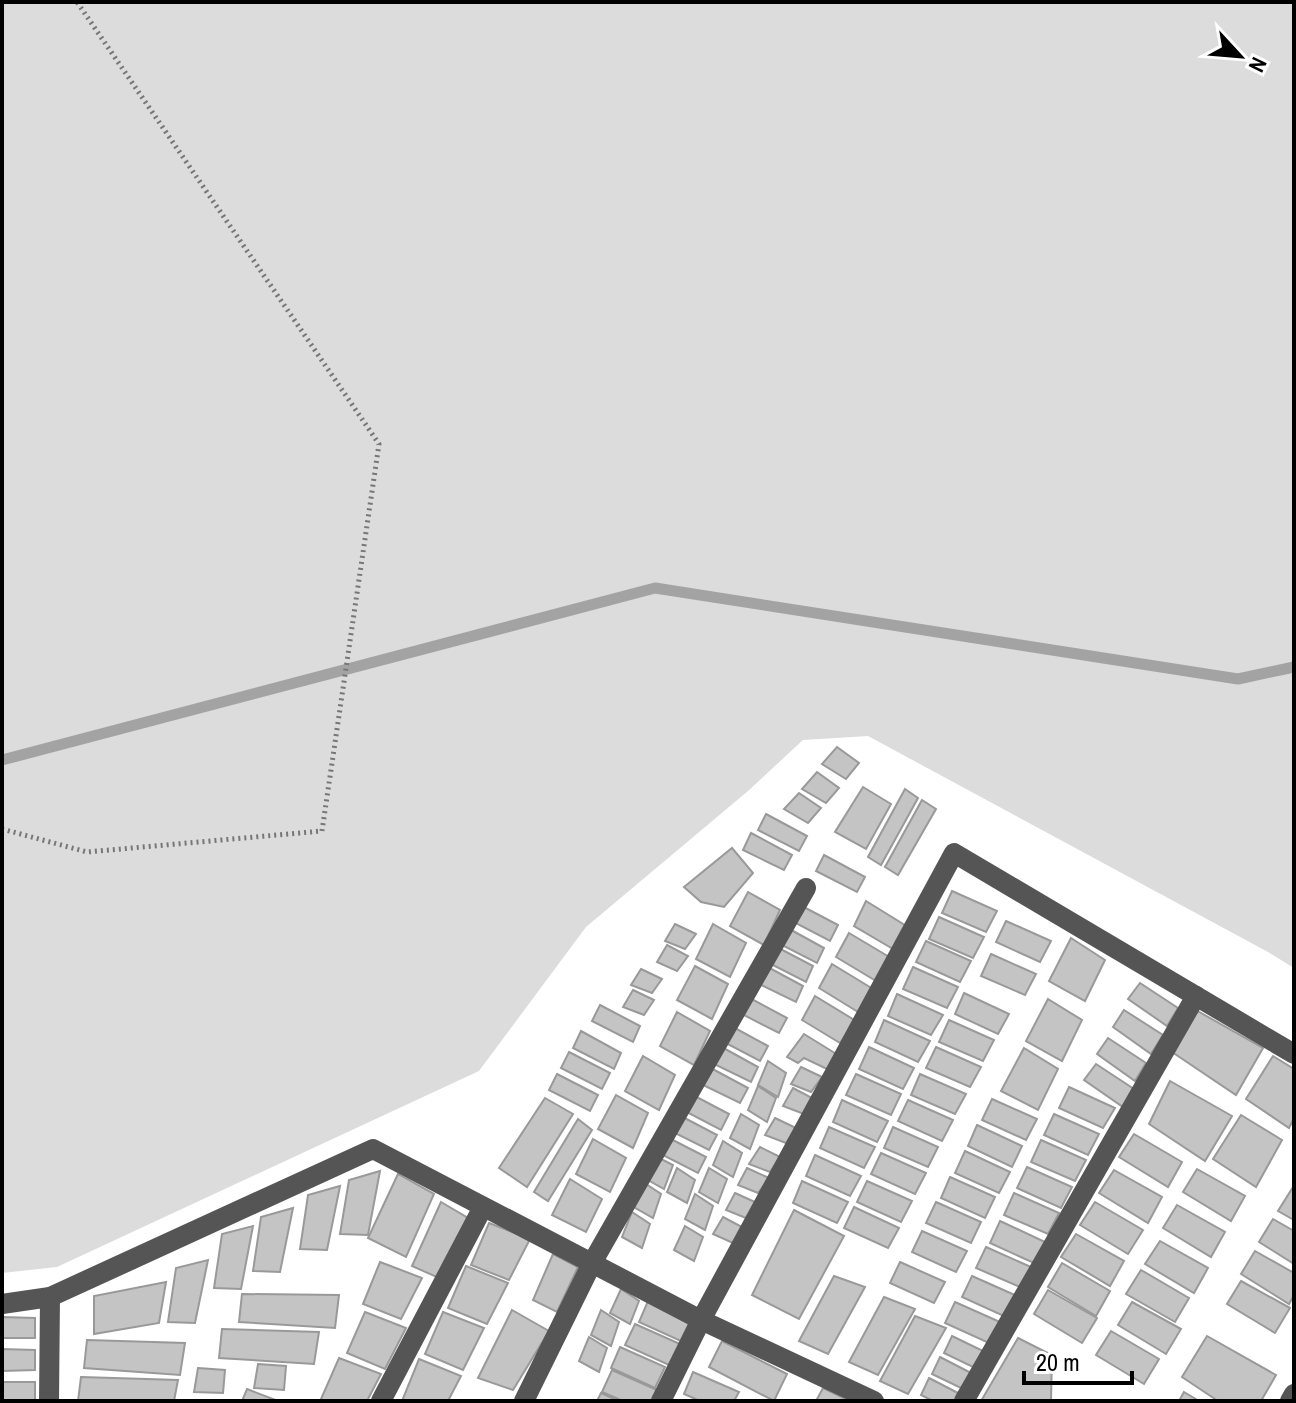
<svg xmlns="http://www.w3.org/2000/svg" width="1296" height="1403" font-family="'Archivo Narrow',sans-serif">
<rect width="100%" height="100%" fill="#fff"/>
<path fill="#dcdcdc" d="M2 2H1294V968L1268 952 868 736 803 740 748 791 586 927 479 1071 57 1267 2 1273Z"/>
<g fill="none" stroke-linecap="round" stroke-linejoin="round">
<path stroke="#a3a3a3" stroke-width="11" d="M2 760 655 588 1238 679 1294 667"/>
</g>
<g fill="#c4c4c4" stroke="#999" stroke-width="2">
<path d="M837 747 859 763 846 779 822 764Z"/>
<path d="M817 772 839 788 826 803 802 789Z"/>
<path d="M863 787 891 804 866 849 835 832Z"/>
<path d="M905 789 918 798 881 865 868 857Z"/>
<path d="M799 793 821 808 808 823 784 809Z"/>
<path d="M922 800 936 809 898 875 885 867Z"/>
<path d="M766 814 807 836 799 851 758 830Z"/>
<path d="M751 833 792 855 784 870 743 850Z"/>
<path d="M732 848 753 873 724 907 701 902 684 887Z"/>
<path d="M824 855 865 877 857 892 816 871Z"/>
<path d="M952 891 997 911 986 932 942 913Z"/>
<path d="M748 892 780 910 764 945 730 926Z"/>
<path d="M866 901 908 927 893 949 854 926Z"/>
<path d="M798 904 838 925 830 941 790 920Z"/>
<path d="M939 917 984 937 973 958 929 939Z"/>
<path d="M1006 921 1051 941 1040 962 996 942Z"/>
<path d="M675 924 696 934 685 949 665 941Z"/>
<path d="M713 924 746 943 730 977 696 959Z"/>
<path d="M784 926 824 948 817 963 776 942Z"/>
<path d="M849 933 891 958 876 981 836 957Z"/>
<path d="M1071 938 1105 960 1085 1001 1049 981Z"/>
<path d="M926 941 971 961 960 982 916 962Z"/>
<path d="M667 945 688 956 677 971 657 962Z"/>
<path d="M773 945 813 966 806 982 765 961Z"/>
<path d="M991 954 1036 974 1025 995 981 976Z"/>
<path d="M832 964 873 989 858 1012 819 988Z"/>
<path d="M764 965 803 986 796 1002 755 982Z"/>
<path d="M695 966 728 984 712 1019 677 1000Z"/>
<path d="M913 967 958 987 947 1008 903 989Z"/>
<path d="M641 969 662 979 652 993 631 985Z"/>
<path d="M1140 983 1178 1008 1167 1026 1128 999Z"/>
<path d="M633 990 654 1000 644 1015 623 1007Z"/>
<path d="M964 993 1009 1014 998 1034 955 1014Z"/>
<path d="M897 994 943 1015 931 1035 888 1016Z"/>
<path d="M746 996 787 1018 779 1033 738 1012Z"/>
<path d="M815 996 856 1021 840 1043 802 1020Z"/>
<path d="M1048 999 1082 1020 1062 1061 1026 1041Z"/>
<path d="M600 1005 640 1026 633 1042 592 1021Z"/>
<path d="M1194 1009 1263 1048 1236 1095 1169 1050Z"/>
<path d="M1124 1010 1163 1035 1151 1054 1113 1027Z"/>
<path d="M677 1012 710 1031 694 1065 660 1046Z"/>
<path d="M884 1020 930 1041 918 1062 875 1042Z"/>
<path d="M949 1020 994 1040 983 1061 939 1042Z"/>
<path d="M733 1027 768 1046 760 1061 724 1042Z"/>
<path d="M581 1031 621 1053 614 1069 573 1048Z"/>
<path d="M804 1034 838 1055 829 1070 804 1058 798 1063 787 1057Z"/>
<path d="M1108 1038 1146 1063 1135 1081 1097 1054Z"/>
<path d="M718 1045 758 1067 751 1082 710 1062Z"/>
<path d="M869 1047 914 1068 903 1089 859 1069Z"/>
<path d="M936 1047 981 1067 970 1087 926 1068Z"/>
<path d="M1024 1048 1058 1069 1038 1110 1001 1091Z"/>
<path d="M569 1052 610 1073 602 1089 561 1068Z"/>
<path d="M643 1056 675 1075 659 1110 625 1091Z"/>
<path d="M1273 1056 1294 1069V1118L1289 1128 1246 1099Z"/>
<path d="M768 1061 786 1073 778 1097 758 1085Z"/>
<path d="M1096 1064 1134 1089 1123 1107 1084 1080Z"/>
<path d="M707 1066 748 1088 740 1103 699 1083Z"/>
<path d="M801 1067 822 1077 811 1092 791 1084Z"/>
<path d="M557 1074 598 1095 590 1111 549 1090Z"/>
<path d="M856 1074 901 1094 891 1115 846 1095Z"/>
<path d="M920 1074 966 1094 955 1114 911 1095Z"/>
<path d="M1170 1081 1232 1116 1205 1161 1149 1124Z"/>
<path d="M758 1086 776 1098 767 1122 748 1110Z"/>
<path d="M1069 1087 1115 1108 1103 1128 1059 1108Z"/>
<path d="M793 1088 814 1099 804 1114 783 1106Z"/>
<path d="M689 1093 729 1114 721 1130 681 1109Z"/>
<path d="M616 1095 648 1113 633 1148 598 1129Z"/>
<path d="M545 1098 573 1114 527 1187 499 1168Z"/>
<path d="M992 1099 1037 1119 1026 1140 982 1120Z"/>
<path d="M842 1100 888 1121 877 1142 833 1122Z"/>
<path d="M908 1100 953 1120 942 1141 898 1121Z"/>
<path d="M677 1114 717 1135 709 1150 669 1130Z"/>
<path d="M741 1114 759 1125 750 1149 730 1138Z"/>
<path d="M1054 1114 1099 1134 1088 1155 1044 1135Z"/>
<path d="M1241 1115 1282 1140 1256 1187 1213 1159Z"/>
<path d="M775 1118 796 1128 786 1143 765 1135Z"/>
<path d="M578 1119 592 1130 548 1201 534 1192Z"/>
<path d="M977 1125 1022 1146 1012 1167 968 1146Z"/>
<path d="M829 1127 875 1147 864 1168 820 1148Z"/>
<path d="M893 1127 938 1147 928 1167 884 1148Z"/>
<path d="M1134 1134 1182 1162 1168 1187 1119 1157Z"/>
<path d="M665 1136 706 1157 698 1173 657 1152Z"/>
<path d="M593 1139 626 1158 610 1192 576 1174Z"/>
<path d="M1041 1140 1086 1160 1075 1181 1031 1162Z"/>
<path d="M723 1141 742 1153 733 1177 713 1165Z"/>
<path d="M760 1147 780 1157 770 1172 749 1164Z"/>
<path d="M965 1151 1010 1172 999 1193 955 1173Z"/>
<path d="M881 1153 926 1173 915 1194 871 1174Z"/>
<path d="M815 1155 861 1176 850 1196 806 1176Z"/>
<path d="M659 1158 673 1165 664 1189 646 1179Z"/>
<path d="M1027 1167 1072 1187 1061 1208 1017 1188Z"/>
<path d="M677 1168 695 1180 687 1203 667 1192Z"/>
<path d="M709 1168 727 1179 718 1203 699 1192Z"/>
<path d="M747 1168 769 1178 758 1193 738 1185Z"/>
<path d="M1197 1169 1245 1196 1231 1221 1183 1192Z"/>
<path d="M1114 1170 1162 1197 1148 1223 1099 1193Z"/>
<path d="M380 1171 368 1235 340 1234 349 1180Z"/>
<path d="M398 1174 434 1194 406 1257 368 1238Z"/>
<path d="M950 1177 995 1197 985 1218 941 1198Z"/>
<path d="M570 1179 602 1199 586 1232 552 1215Z"/>
<path d="M802 1181 848 1202 837 1223 793 1203Z"/>
<path d="M867 1181 912 1201 901 1222 857 1202Z"/>
<path d="M643 1182 661 1194 653 1218 632 1206Z"/>
<path d="M340 1186 327 1250 300 1249 308 1195Z"/>
<path d="M1293 1187 1294 1188V1220L1278 1211Z"/>
<path d="M735 1193 757 1203 746 1218 726 1210Z"/>
<path d="M1014 1193 1059 1213 1048 1234 1004 1215Z"/>
<path d="M695 1194 713 1206 705 1230 685 1219Z"/>
<path d="M441 1202 468 1218 439 1278 412 1266Z"/>
<path d="M936 1202 981 1222 971 1243 926 1223Z"/>
<path d="M1095 1202 1143 1230 1128 1254 1080 1225Z"/>
<path d="M1177 1205 1225 1232 1211 1257 1163 1228Z"/>
<path d="M854 1207 899 1228 888 1248 844 1228Z"/>
<path d="M293 1208 280 1272 253 1271 261 1217Z"/>
<path d="M794 1210 844 1236 799 1319 752 1295Z"/>
<path d="M632 1212 650 1224 642 1248 622 1237Z"/>
<path d="M723 1217 744 1228 733 1243 713 1234Z"/>
<path d="M1273 1219 1294 1231V1264L1259 1242Z"/>
<path d="M1000 1221 1045 1242 1034 1263 990 1243Z"/>
<path d="M489 1223 530 1239 509 1280 471 1265Z"/>
<path d="M253 1226 241 1289 214 1288 222 1234Z"/>
<path d="M685 1226 703 1237 694 1261 674 1250Z"/>
<path d="M922 1231 967 1251 956 1272 912 1252Z"/>
<path d="M1076 1234 1124 1261 1110 1286 1061 1257Z"/>
<path d="M1160 1241 1208 1268 1194 1293 1145 1264Z"/>
<path d="M986 1247 1031 1267 1020 1287 976 1268Z"/>
<path d="M1255 1251 1294 1273V1295L1289 1304 1241 1274Z"/>
<path d="M553 1254 578 1267 557 1312 533 1300Z"/>
<path d="M208 1260 195 1323 168 1322 176 1268Z"/>
<path d="M380 1262 422 1278 401 1319 363 1304Z"/>
<path d="M900 1262 945 1282 934 1303 890 1283Z"/>
<path d="M1062 1263 1110 1291 1096 1316 1048 1287Z"/>
<path d="M466 1266 508 1283 487 1324 448 1308Z"/>
<path d="M1141 1270 1189 1298 1175 1322 1126 1294Z"/>
<path d="M834 1276 865 1287 828 1354 799 1341Z"/>
<path d="M972 1276 1017 1296 1006 1317 962 1297Z"/>
<path d="M1241 1281 1290 1308 1275 1333 1227 1304Z"/>
<path d="M166 1282 159 1323 94 1334V1296Z"/>
<path d="M621 1289 639 1301 630 1324 610 1313Z"/>
<path d="M1048 1290 1097 1318 1082 1343 1034 1314Z"/>
<path d="M242 1294 339 1295 335 1328 239 1322Z"/>
<path d="M884 1297 915 1309 878 1375 849 1362Z"/>
<path d="M648 1301 694 1321 683 1342 639 1322Z"/>
<path d="M955 1302 1000 1322 989 1343 945 1323Z"/>
<path d="M1132 1302 1181 1329 1166 1354 1118 1325Z"/>
<path d="M512 1310 549 1331 513 1390 478 1378Z"/>
<path d="M601 1310 619 1322 611 1346 591 1335Z"/>
<path d="M365 1312 406 1328 385 1369 347 1353Z"/>
<path d="M443 1312 484 1328 463 1370 425 1354Z"/>
<path d="M915 1316 946 1328 908 1394 880 1381Z"/>
<path d="M2 1317 35 1318V1338H2Z"/>
<path d="M635 1324 680 1344 669 1365 625 1345Z"/>
<path d="M222 1329 319 1332 314 1364 219 1358Z"/>
<path d="M1111 1331 1159 1359 1144 1384 1096 1355Z"/>
<path d="M952 1336 983 1351 973 1367 944 1353Z"/>
<path d="M1207 1336 1276 1375 1261 1401H1218L1182 1377Z"/>
<path d="M589 1337 607 1348 599 1372 579 1361Z"/>
<path d="M1018 1338 1052 1355 1051 1401H981Z"/>
<path d="M87 1340 185 1343 180 1375 84 1368Z"/>
<path d="M722 1341 787 1374 774 1401 709 1367Z"/>
<path d="M620 1347 665 1367 655 1388 611 1368Z"/>
<path d="M2 1349 35 1350V1370L2 1371Z"/>
<path d="M940 1357 971 1373 961 1388 932 1374Z"/>
<path d="M339 1358 381 1374 367 1401H325L321 1399Z"/>
<path d="M419 1359 461 1376 448 1401H402Z"/>
<path d="M258 1364 286 1366 284 1390 254 1388Z"/>
<path d="M198 1368 225 1370 223 1393 194 1392Z"/>
<path d="M612 1370 657 1390 651 1401H623L602 1392Z"/>
<path d="M693 1372 739 1392 734 1401H700L684 1394Z"/>
<path d="M81 1377 178 1380 174 1401H78Z"/>
<path d="M929 1378 960 1394 956 1401H933L921 1395Z"/>
<rect x="2" y="1382" width="33" height="19"/>
<path d="M823 1388 850 1401H816Z"/>
<path d="M247 1389 278 1401H242Z"/>
<path d="M1184 1392 1199 1401H1179Z"/>
<path d="M601 1393 619 1401H597Z"/>
</g>
<g fill="none" stroke-linecap="round" stroke-linejoin="round">
<path stroke="#777" stroke-width="5" stroke-dasharray="2 4" stroke-linecap="butt" d="M2 829 87 852 322 831 379 444 77 2"/>
<g stroke="#555" stroke-width="20">
<path d="M2 1304 50 1297 373 1149 701 1320 874 1401"/>
<path d="M49 1401 50 1297"/>
<path d="M381 1401 483 1207"/>
<path d="M524 1401 592 1263 806 888"/>
<path d="M661 1401 701 1320 954 853 1294 1054"/>
<path d="M964 1401 1196 996"/>
<path d="M1290 1401 1294 1394"/>
</g>
</g>
<rect width="1296" height="1403" fill="none" stroke="#000000" stroke-width="8"/>
<g transform="translate(1240 56) rotate(116)" stroke="#ffffff" stroke-width="6" paint-order="stroke">
<path d="M0-6L14 30L0 20L-14 30Z" fill="#000000"/>
<text y="-12" font-size="22" font-weight="bold" text-anchor="middle" fill="#000000">N</text>
</g>
<path d="M1024 1371v12h108v-12" fill="none" stroke="#000000" stroke-width="4"/>
<text x="1036" y="1371" font-size="24" fill="#000000" stroke="#ffffff" stroke-width="6" paint-order="stroke">20 m</text>
</svg>
